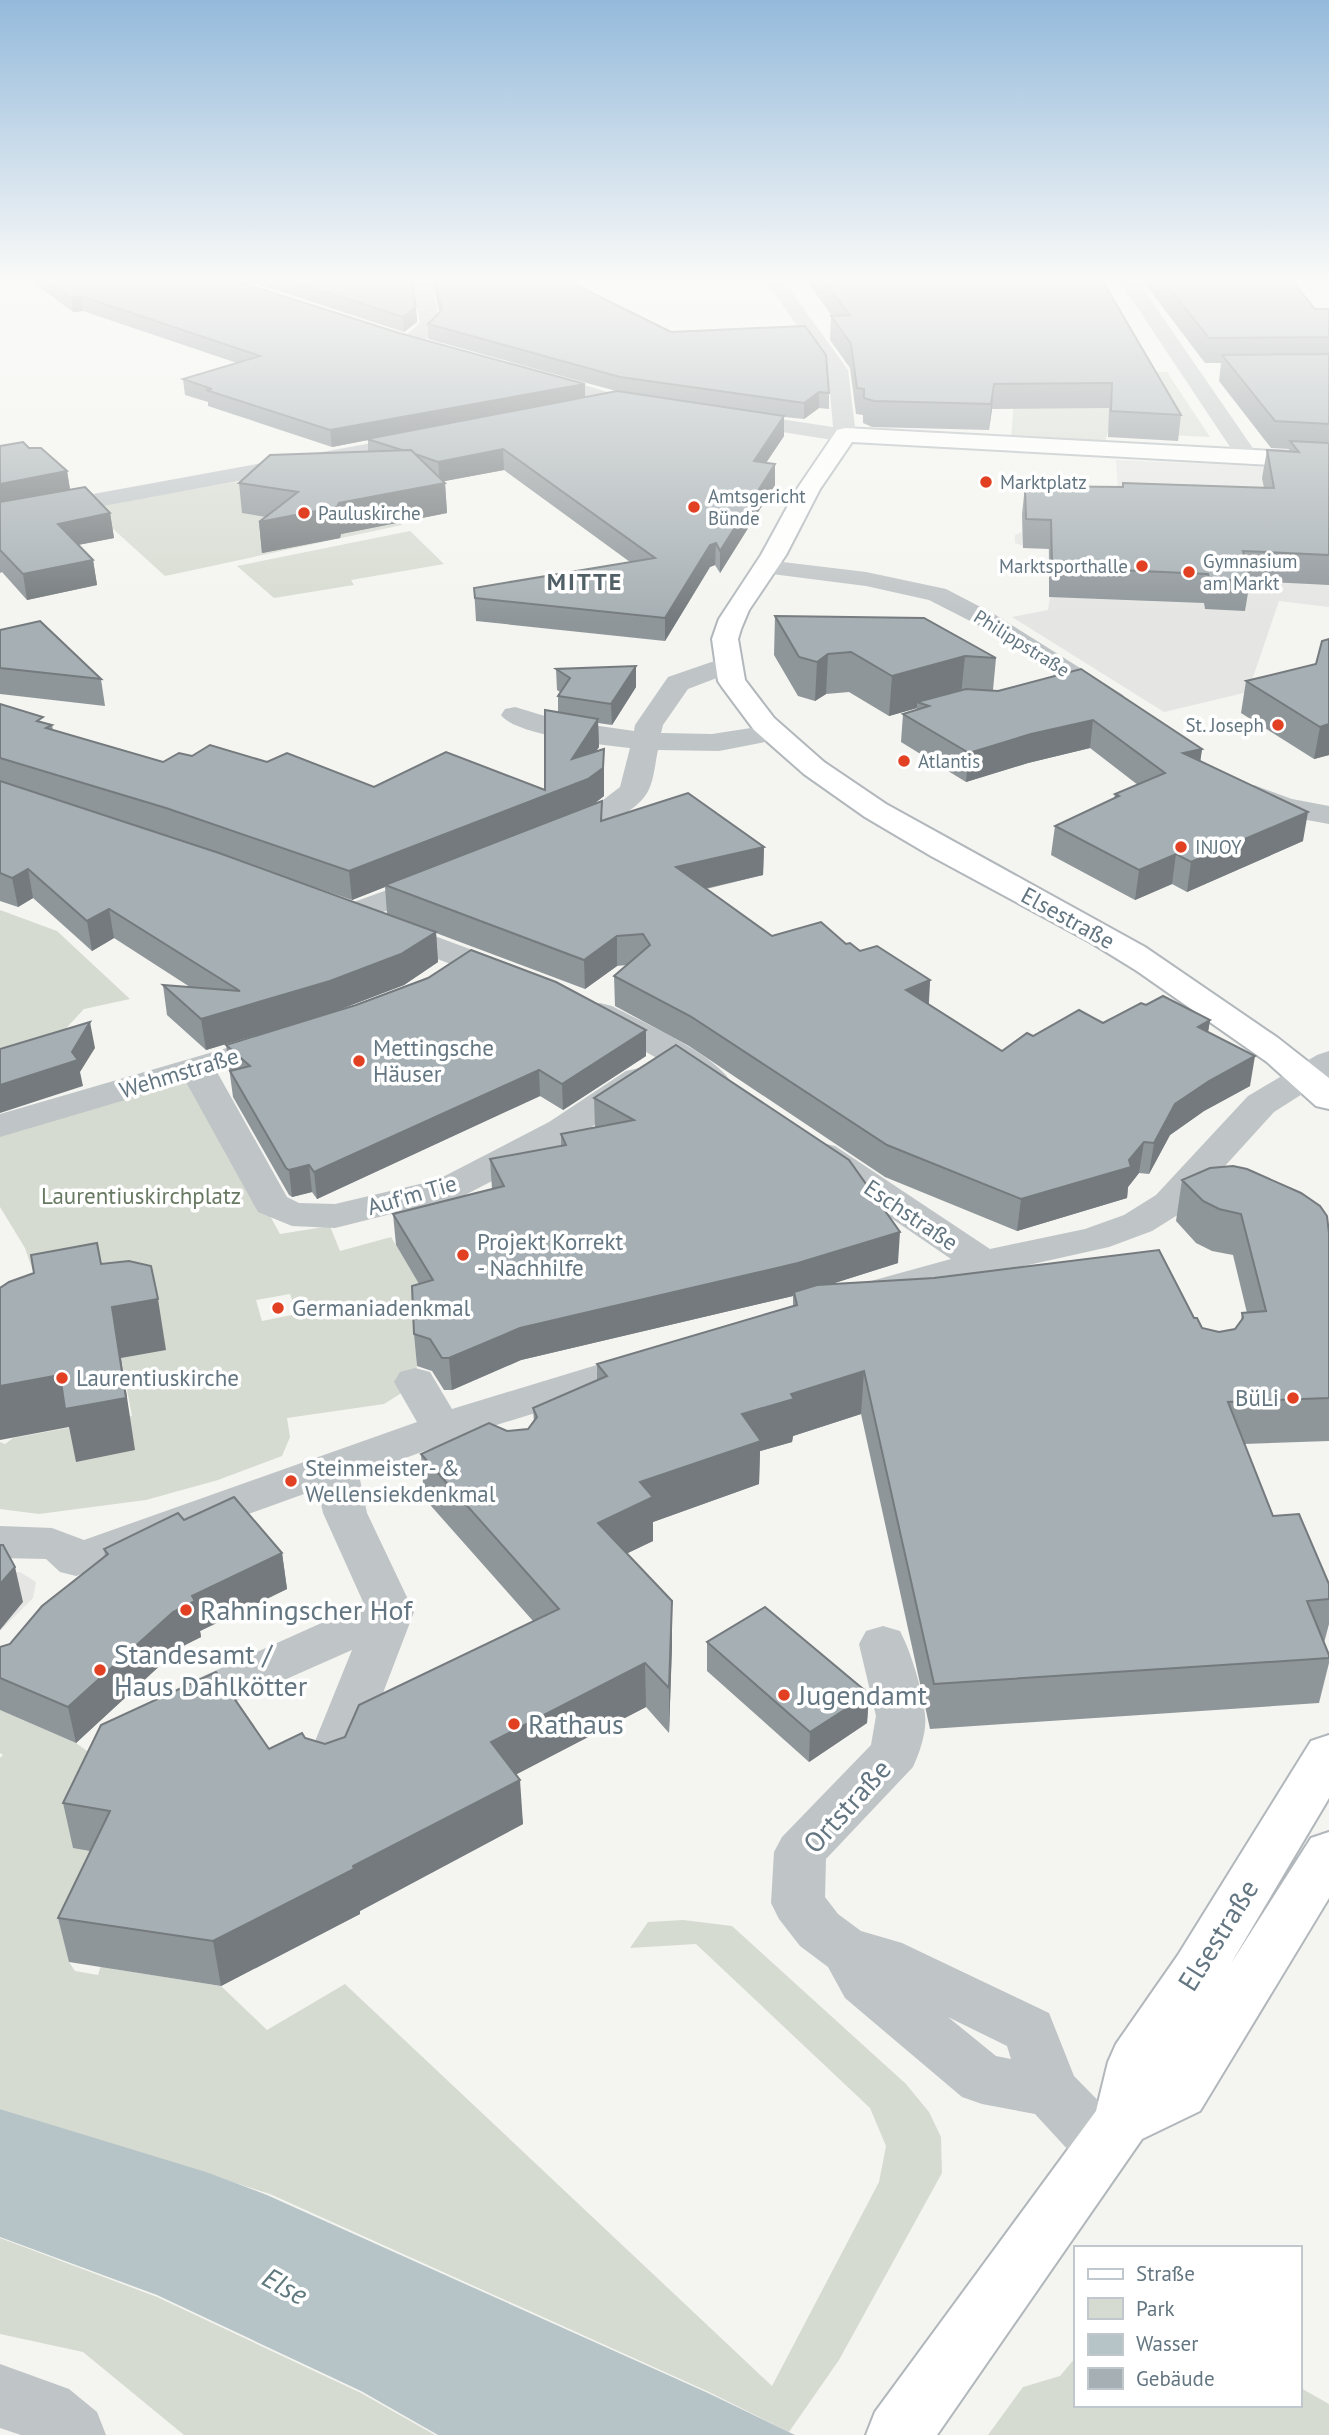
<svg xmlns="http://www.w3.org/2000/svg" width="1329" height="2435" font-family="'PT Sans',sans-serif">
<rect width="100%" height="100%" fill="#f4f4f0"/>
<g fill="#e5e6e4">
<path d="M1116 460 1329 469V607L1279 601 1248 692 1164 712 1012 617 1048 610 1050 597 1048 548 1024 546 1015 543V535L1022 532V518L1033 515 1120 520Z"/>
<path d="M20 1572 36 1582 33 1598 0 1631V1573Z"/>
</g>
<g fill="#d6dbd1" fill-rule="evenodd">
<path d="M1137 372H1167L1210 437 1108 432 1105 442 1011 437 1014 401Z"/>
<path d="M330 466 402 525 165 576 89 507Z"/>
<path d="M410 531 444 564 351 580 354 585 274 598 237 566Z"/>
<path d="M0 910 57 931 130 999 84 1009 56 1039 0 1056Z"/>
<path d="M176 1078 198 1084 280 1234 330 1226 340 1251 391 1237 433 1307 416 1338 417 1371 400 1394 384 1404 287 1418 290 1437 282 1456 218 1480 146 1500 39 1514 0 1509V1442L5 1444 13 1438 132 1416 121 1358 0 1353V1286L37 1283 25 1248 0 1207V1132ZM290 1294 297 1314 262 1321 256 1300Z"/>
<path d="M0 1710 76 1743 94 1756 120 1855 69 1962 75 1971 98 1975 101 1965 114 1969 221 1986 267 2030 345 1984 772 2386 879 2182 886 2146 870 2108 696 1944 630 1948 648 1922 683 1920 732 1926 906 2084 929 2112 941 2137 942 2173 839 2360 789 2432 709 2392 270 2194 0 2109V1758L3 1755 0 1753Z"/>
<path d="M0 2238 157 2297 361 2393 435 2435H184L83 2352 0 2334Z"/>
<path d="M1075 2358V2405H1299V2387L1329 2404V2435H988L1023 2387 1060 2376Z"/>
</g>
<path fill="#b7c4c7" d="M0 2109 206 2172 267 2195 708 2393 795 2435H438L361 2391 157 2295 0 2237Z"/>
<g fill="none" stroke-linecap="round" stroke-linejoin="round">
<g stroke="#b1b7bb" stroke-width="4">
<g id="secondary">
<path d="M845 428 1329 454V468L852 442 820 489 786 555 749 610 741 629 738 639 745 680 774 718 824 762 886 804 1145 947 1278 1038 1329 1078V1109L1316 1106 1267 1062 1137 971 1090 942 931 856 865 817 804 774 754 730 722 687 718 681 712 639 719 619 761 555 797 489 837 430Z"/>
<path d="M1329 1735V1798L1230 1965 1311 1838 1329 1832V1898L1200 2111 1142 2139 937 2435H866L875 2412 1096 2111 1108 2062 1116 2044 1178 1955 1311 1741Z"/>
</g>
</g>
<g fill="#bfc4c6" fill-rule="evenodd">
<path d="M413 280H431L440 325C431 336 416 350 401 346L398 342 420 323Z"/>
<path d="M765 280H783L848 370 856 435 853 440 845 442 733 424 725 423 722 418 725 413 733 412 833 427 828 370Z"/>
<path d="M1119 280H1137L1259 457 1256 462H1240Z"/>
<path d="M535 370 617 395 657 401 661 405 657 409C622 418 562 391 528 380L525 376 528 372Z"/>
<path d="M421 434 429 436 432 441 429 446 0 525V511Z"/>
<path d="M766 560 866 572 946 589 994 614 1123 695 1127 701 1123 707 1113 709 1103 707 976 624 929 600 866 586 757 572 754 567 757 562Z"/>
<path d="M726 657 735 659 739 665 735 671 688 689 663 725 661 733 712 734 770 725 780 727 784 733 780 739 719 751 658 750C655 763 654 782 647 793 634 816 569 847 544 840L540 834 544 828 590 810 620 787 630 748C604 745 515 735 501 715L505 709 515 707 558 720 634 731 635 725 668 677Z"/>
<path d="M1254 785 1292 799 1329 806V824C1306 819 1253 814 1239 794L1244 788Z"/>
<path d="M434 873 445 875 450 882 445 889 351 924 340 921 335 914 340 907Z"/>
<path d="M389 919 521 968 526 975 521 982 509 985 497 982 378 936 373 929 378 922Z"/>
<path d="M600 1003 612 1006C642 1022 710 1052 729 1079L724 1087 711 1090 698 1087 664 1062 588 1020 583 1013 588 1006Z"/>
<path d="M278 1033 290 1036 295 1043 290 1050 217 1072 287 1197 299 1203 335 1204 437 1180 549 1122 626 1071 639 1068 652 1071 657 1079 652 1087 575 1138 463 1196 335 1228 292 1226 258 1212 186 1082 0 1137V1114Z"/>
<path d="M1329 1051V1077L1274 1112 1184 1211 1152 1231 1109 1247 988 1274 874 1306 860 1302 854 1293 860 1284 951 1259 809 1162 803 1154 809 1146 822 1143 835 1146 990 1249 1085 1229 1124 1215 1156 1195 1248 1096 1317 1055Z"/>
<path d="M646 1350 661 1354 667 1364 661 1374 487 1428 359 1475 367 1513 414 1612 355 1766 348 1780 330 1786 312 1780 305 1766 352 1650 207 1714 190 1708 183 1695 190 1682 364 1604 323 1513 318 1489 76 1576 60 1572 46 1559 0 1558V1526L52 1528 84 1540 417 1422 394 1382 400 1372 415 1368 430 1372 452 1409Z"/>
<path d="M883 1626 900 1631C911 1652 923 1691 925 1715 927 1731 920 1752 913 1767L826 1859 825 1897 838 1914 861 1931 902 1943 1049 2013 1074 2076 1124 2127 1132 2146 1124 2165 1103 2173 1082 2165 1035 2114 982 2104 962 2097 845 1998 828 1967 800 1946 779 1919 771 1903 774 1852 782 1837 871 1745 876 1716 859 1644 866 1631ZM948 2017 1007 2046 1011 2059 996 2056Z"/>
<path d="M0 2364 69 2389 97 2412 106 2435H21L0 2428Z"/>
</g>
<use href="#secondary" fill="#fff" fill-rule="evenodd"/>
</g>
<g fill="#8f969a" fill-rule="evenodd">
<path d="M30 280H233L585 397 616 391 428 339V324L439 312 432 280H583L568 281 671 332 829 393V409L819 408 804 419 784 417V436L766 463 775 485 720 573 715 565 710 567 665 641 476 621 474 588 630 562 504 470 444 481 445 483 447 513 341 534 340 538 262 553 259 522 266 517 242 513 239 483 368 451V440L332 447 208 406V402L185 395 183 379 237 363 83 311 73 312Z"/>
<path d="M246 280H412L417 322 404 332Z"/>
<path d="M806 280H1102L1181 415 1178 441 1108 437 1109 408 992 409 989 430 872 427 863 423V415L856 414 850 368 830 340 831 316H832Z"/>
<path d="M1142 280H1291L1315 309H1329V585L1250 581 1245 611 1205 609 1204 603 1049 597V549L1023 548 1022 514 1025 486 1122 487 1123 483 1264 488 1262 478 1267 450 1289 451V449L1271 448 1219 381 1221 363H1205Z"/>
<path d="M0 446 29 448 67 471 70 490 110 513 114 538 78 545 93 560 97 585 27 600 2 572 0 573Z"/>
<path d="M775 616 996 658 993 690 1202 749 1200 761 1303 841 1187 892 1172 884 1135 900 1051 855 1055 826 1114 798 1115 794 1138 785 1090 748 1028 763 966 782 901 742 903 714 916 710 917 708 889 716 849 692 826 694 815 701 798 696 774 655Z"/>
<path d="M0 630 101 679 105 706 0 694Z"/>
<path d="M1329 639V755L1314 759 1241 713 1246 681 1316 664Z"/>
<path d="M556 669 636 687 612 725 598 723 599 747 595 752 604 749V796L593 804 602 821 764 847 763 875 706 889 772 936 846 944 930 980 929 1004 1002 1051 1033 1036 1103 1023 1146 1005 1210 1020 1208 1032 1250 1086 1204 1111 1170 1135 1149 1174 1139 1173 1128 1187 1127 1198 1017 1231 885 1177 689 1046 615 1006 614 976 627 965 617 966 585 989 436 933 438 962 404 985 333 1012 206 1050 167 1015 163 985 190 987 114 938 92 951 33 898 18 907 0 901V704L44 723 52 725 53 730 163 762 192 756 267 762 374 787 545 790 558 712V696L560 692 557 690ZM299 882 352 900 385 887 387 914Z"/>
<path d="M356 1005 646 1056 563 1110 540 1096 317 1199 312 1192 292 1197 289 1195 233 1097 226 1045Z"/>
<path d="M594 1098 898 1263 831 1284 1194 1318 1202 1328 1219 1332 1235 1329 1241 1321 1242 1313H1247L1233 1255 1212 1251 1196 1243 1176 1221 1182 1180 1328 1231 1329 1233V1441L1244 1444 1273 1516 1329 1584V1624L1324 1643 1329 1655V1663L1319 1703 930 1729 861 1414 793 1436 792 1442 760 1451 759 1484 653 1522V1541L627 1553 672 1645 669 1733 646 1707 516 1774 523 1824 360 1911V1914L221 1986 69 1962 58 1918 90 1851 73 1848 63 1803 269 1749 305 1738 325 1744 345 1737 533 1621 424 1498 421 1454 507 1431 528 1429 534 1422 533 1408 597 1380V1364L793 1306V1296L521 1360 452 1390H444L432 1371 417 1366 414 1334 419 1284 396 1245 393 1214 492 1189 490 1159 561 1146V1134L595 1127Z"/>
<path d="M184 1520 282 1553 287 1589 200 1631 201 1637 179 1648 76 1743 0 1710V1647L10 1644 105 1555 104 1549Z"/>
<path d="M707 1642 869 1694 867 1723 809 1762 707 1671Z"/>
</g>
<g fill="#747a7d">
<path d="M81 296 83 311 73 312 71 298Z"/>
<path d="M416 307 417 322 404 332 403 317Z"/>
<path d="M585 384V400L367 439 368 440 332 447 330 430Z"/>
<path d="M994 384 992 409 989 430 991 404Z"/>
<path d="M819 392V408L804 419V403Z"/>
<path d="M784 416V436L753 482 754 461Z"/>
<path d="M503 449 504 470 440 482 438 462Z"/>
<path d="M775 464V485L720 573V551Z"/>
<path d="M67 471 71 495 0 508V484Z"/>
<path d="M445 483 447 513 341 534 340 538 262 553 259 522 339 503Z"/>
<path d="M110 513 114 538 62 548 58 524Z"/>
<path d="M716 543 715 565 710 567 665 641V618L710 545Z"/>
<path d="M93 560 97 585 27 600 23 574Z"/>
<path d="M828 654 826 694 815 701 817 662Z"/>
<path d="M965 656 961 695 917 702V708L889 716 892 676Z"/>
<path d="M636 666V687L612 725 611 704Z"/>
<path d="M598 719 599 747 574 785 604 749V796L589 808 385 885V887L352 900 349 871 573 785 572 759Z"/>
<path d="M1093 720 1090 748 1028 763 966 782 969 753 1031 734Z"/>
<path d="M1329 724V755L1314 759 1320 727Z"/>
<path d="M1202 749 1198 778 1183 753Z"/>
<path d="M1308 812 1303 841 1187 892 1191 862Z"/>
<path d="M764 847 763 875 676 895V867Z"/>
<path d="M1176 854 1172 884 1135 900 1139 870Z"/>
<path d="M28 869 33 898 18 907 12 878Z"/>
<path d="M109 909 114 938 92 951 87 921Z"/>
<path d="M436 932 438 962 404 985 333 1012 206 1050 201 1019Z"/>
<path d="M617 936V966L585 989 584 960Z"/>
<path d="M930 980 928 1010 906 990Z"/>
<path d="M1210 1020 1205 1050 1198 1027Z"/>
<path d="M90 1022 95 1048 80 1072 83 1086 0 1113V1085L72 1052Z"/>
<path d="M646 1030V1056L563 1110 562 1084Z"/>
<path d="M1255 1056 1250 1086 1204 1111 1170 1135 1149 1174 1154 1143 1175 1104 1209 1081Z"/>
<path d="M539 1070 540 1096 317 1199 314 1172Z"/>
<path d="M1144 1142 1139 1173 1128 1187 1127 1198 1017 1231 1021 1199 1129 1160Z"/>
<path d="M309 1165 312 1192 292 1197 289 1170Z"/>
<path d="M900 1232 898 1263 797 1295 794 1292 793 1296 521 1360 452 1390 449 1358 520 1328Z"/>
<path d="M158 1299 166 1350 121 1358 135 1450 76 1462 69 1427 0 1440V1386L112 1307Z"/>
<path d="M864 1371 861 1414 793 1436 792 1442 760 1451 759 1484 653 1522V1541L599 1567 598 1523 640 1482 742 1414 791 1394Z"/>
<path d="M282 1553 287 1589 200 1631 201 1637 179 1648 76 1743 68 1707 173 1612 192 1596Z"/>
<path d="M15 1567 23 1602 0 1630V1584Z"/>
<path d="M672 1601V1645L669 1733V1688Z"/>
<path d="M645 1663 646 1707 494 1786 491 1742Z"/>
<path d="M869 1694 867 1723 809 1762 810 1732Z"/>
<path d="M520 1780 523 1824 360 1911V1914L221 1986 213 1941 353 1866Z"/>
</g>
<g fill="#a6afb3" stroke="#747a7d" stroke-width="2">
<path d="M47 280H233L399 333 585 384 330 430 206 390 212 389 183 379 260 356 81 296 71 298Z"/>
<path d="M289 280H412L416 307 403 317Z"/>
<path d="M434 280H566L671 332 805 326 826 355 829 393 819 392 804 403 620 377 428 324 442 310Z"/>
<path d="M823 280H1102L1181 415 1111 411 1112 383 994 384 991 404 874 401 864 398V389L857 388 851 344 831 316 850 315Z"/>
<path d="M1163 280H1291L1315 309H1329V337L1209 338Z"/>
<path d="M1329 354V424L1275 421 1222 355Z"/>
<path d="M617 391 784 416 754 461 775 464 720 551 716 543 710 545 665 618 475 598 474 588 655 558 503 449 438 462 415 454 411 450H402L367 439Z"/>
<path d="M1290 441 1329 443V555L1243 551 1250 581 1209 579 1208 574 1052 567 1051 520 1026 519 1025 486 1123 487V483L1274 488 1267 450 1299 452Z"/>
<path d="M23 442 29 448H41L67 471 0 484V446Z"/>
<path d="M411 450 445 483 339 503 337 507 259 522 298 492 239 483 270 455Z"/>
<path d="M85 487 110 513 58 524 93 560 23 574 0 550V502Z"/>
<path d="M775 616 924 618 996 658 965 656 892 676 851 652 828 654 817 662 799 657Z"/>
<path d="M40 621 101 679 0 668V630Z"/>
<path d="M1329 639V724L1320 727 1246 681 1316 664 1322 641Z"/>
<path d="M636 666 611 704 558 696 570 678 556 669Z"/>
<path d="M1081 669 1202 749 1183 753 1308 812 1191 862 1176 854 1139 870 1055 826 1119 796 1115 794 1165 773 1093 720 1031 734 969 753 903 714 929 706 917 702 966 689 998 691Z"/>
<path d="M0 704 43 717 37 721 52 725 46 728 163 762 179 753 192 756 210 745 267 762 287 753 374 787 446 752 545 790V710L598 719 572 759 604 749 603 768 588 779 349 871 166 808 0 758Z"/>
<path d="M0 781 219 853 436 932 401 954 330 981 201 1019 163 985 240 991 109 909 87 921 28 869 12 878 0 873Z"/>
<path d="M688 793 764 847 676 867 772 936 821 922 846 944 850 943 860 951 877 946 930 980 906 990 1002 1051 1027 1033 1033 1036 1079 1010 1103 1023 1141 1003 1146 1005 1163 996 1210 1020 1198 1027 1255 1056 1209 1081 1175 1104 1154 1143 1144 1142 1129 1160 1131 1167 1021 1199 887 1145 690 1016 614 976 650 945 643 934 617 936 584 960 385 885 602 801 601 821Z"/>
<path d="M471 950 556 982 646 1030 562 1084 539 1070 314 1172 309 1165 289 1170 286 1168 230 1071 250 1066 226 1045 356 1005 428 978Z"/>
<path d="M90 1022 72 1052 78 1060 0 1085V1049Z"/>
<path d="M676 1045 849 1160 900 1232 798 1263 520 1328 449 1358H442L430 1339 414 1334 412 1286 433 1280 393 1214 504 1186 490 1159 566 1145 561 1134 634 1120 594 1098Z"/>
<path d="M1233 1166 1247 1169 1301 1193 1320 1206 1327 1216 1329 1233V1398L1228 1402 1273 1516 1299 1514 1329 1584V1599L1307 1601 1329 1655V1658L934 1684 864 1371 791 1394 794 1399 742 1414 761 1441 640 1482 653 1497 598 1523 672 1601 669 1688 645 1663 491 1742 520 1780 353 1866 354 1869 213 1941 58 1918 110 1811 63 1803 101 1725 216 1672 269 1749 302 1733 305 1738 325 1744 345 1737 359 1705 559 1609 421 1454 489 1423 507 1431 528 1429 537 1417 533 1408 607 1376 597 1364 797 1305 794 1292 817 1285 934 1278 1159 1250 1194 1318H1197L1202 1328 1219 1332 1235 1329 1243 1318 1242 1313 1266 1311 1241 1214 1219 1209 1203 1201 1182 1180 1210 1168Z"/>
<path d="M97 1243 101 1264 129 1261 151 1266 158 1299 112 1307 126 1398 65 1409 60 1375 0 1386V1288L9 1282 34 1273 31 1255Z"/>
<path d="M234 1497 282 1553 192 1596 195 1601 173 1612 68 1707 0 1678V1647L10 1644 42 1606 108 1554 104 1549 178 1513 184 1520Z"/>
<path d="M0 1545H3L15 1567 0 1584Z"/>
<path d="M765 1607 869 1694 810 1732 707 1642Z"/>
</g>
<linearGradient id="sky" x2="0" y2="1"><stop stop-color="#94badb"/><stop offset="0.45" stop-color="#fafaf8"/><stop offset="1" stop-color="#fafaf8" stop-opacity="0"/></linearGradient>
<rect width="1329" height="621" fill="url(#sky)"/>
<g fill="#e24023" stroke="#fff" stroke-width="2.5">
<circle cx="986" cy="482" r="7"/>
<circle cx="694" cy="507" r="7"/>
<circle cx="304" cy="513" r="7"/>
<circle cx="1142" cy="566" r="7"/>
<circle cx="1189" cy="572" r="7"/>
<circle cx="1278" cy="725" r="7"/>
<circle cx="904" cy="761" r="7"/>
<circle cx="1181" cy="847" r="7"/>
<circle cx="359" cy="1061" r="7"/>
<circle cx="463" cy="1255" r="7"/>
<circle cx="278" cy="1308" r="7"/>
<circle cx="62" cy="1378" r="7"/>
<circle cx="1293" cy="1398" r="7"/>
<circle cx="291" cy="1481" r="7"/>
<circle cx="186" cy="1610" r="7"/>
<circle cx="100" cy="1670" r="7"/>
<circle cx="784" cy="1695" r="7"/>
<circle cx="514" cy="1724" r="7"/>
</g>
<g text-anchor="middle" stroke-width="7" stroke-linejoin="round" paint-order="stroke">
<g font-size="19" fill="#637681" stroke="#fff" text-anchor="start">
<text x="1000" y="489">Marktplatz</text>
<text x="708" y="503">Amtsgericht<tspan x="708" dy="22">Bünde</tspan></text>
<text x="318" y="520">Pauluskirche</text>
<text x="1203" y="568">Gymnasium<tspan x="1203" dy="22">am Markt</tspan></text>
<text x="1128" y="573" text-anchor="end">Marktsporthalle</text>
<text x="1264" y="732" text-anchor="end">St. Joseph</text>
<text x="918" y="768">Atlantis</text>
<text x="1195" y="854">INJOY</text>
</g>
<g font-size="19" fill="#637681" stroke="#fff">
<text transform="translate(1022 643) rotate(32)" y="7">Philippstraße</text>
</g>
<g font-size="23" fill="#637681" stroke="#fff">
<text transform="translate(1068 918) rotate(29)" y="8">Elsestraße</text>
<text transform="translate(179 1073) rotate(-17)" y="8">Wehmstraße</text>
<text transform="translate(412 1195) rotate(-16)" y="8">Auf'm Tie</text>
<text transform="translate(911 1215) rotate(34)" y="8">Eschstraße</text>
</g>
<g font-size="23" fill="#637681" stroke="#fff" text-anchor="start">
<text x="373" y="1056">Mettingsche<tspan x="373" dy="26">Häuser</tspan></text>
<text x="477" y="1250">Projekt Korrekt<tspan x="477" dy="26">- Nachhilfe</tspan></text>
<text x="292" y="1316">Germaniadenkmal</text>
<text x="76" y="1386">Laurentiuskirche</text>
<text x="1279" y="1406" text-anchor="end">BüLi</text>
<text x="305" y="1476">Steinmeister- &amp;<tspan x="305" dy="26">Wellensiekdenkmal</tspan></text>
</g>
<g font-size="23" fill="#687962" stroke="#fff">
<text x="141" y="1204">Laurentiuskirchplatz</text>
</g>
<g font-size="24" font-weight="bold" letter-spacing="2" fill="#515f66" stroke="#fff">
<text x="585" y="590">MITTE</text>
</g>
<g font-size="28" fill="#637681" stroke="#fff" text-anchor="start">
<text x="200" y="1620">Rahningscher Hof</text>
<text x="114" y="1664">Standesamt /<tspan x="114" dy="32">Haus Dahlkötter</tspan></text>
<text x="798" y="1705">Jugendamt</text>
<text x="528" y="1734">Rathaus</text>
</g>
<g font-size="28" fill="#637681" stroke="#fff">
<text transform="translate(847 1806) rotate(-48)" y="10">Ortstraße</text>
<text transform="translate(1218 1935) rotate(-58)" y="10">Elsestraße</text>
</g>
<g font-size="28" font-style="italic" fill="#5f797f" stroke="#fff">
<text transform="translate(285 2286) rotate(29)" y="10">Else</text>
</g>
</g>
<rect x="1074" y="2246" width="228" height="161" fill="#ffffff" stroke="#c1c8cd" stroke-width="2"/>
<rect x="1088" y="2269" width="35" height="10" fill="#ffffff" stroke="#c1c8cd" stroke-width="2"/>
<text x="1136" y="2281" font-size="21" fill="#637681">Straße</text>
<rect x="1088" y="2298" width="35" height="21" fill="#d6dbd1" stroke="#c1c8cd" stroke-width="2"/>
<text x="1136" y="2316" font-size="21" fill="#637681">Park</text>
<rect x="1088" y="2334" width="35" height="21" fill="#b7c4c7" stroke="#c1c8cd" stroke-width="2"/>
<text x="1136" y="2351" font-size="21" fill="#637681">Wasser</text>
<rect x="1088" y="2368" width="35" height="21" fill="#a6afb3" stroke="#c1c8cd" stroke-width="2"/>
<text x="1136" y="2386" font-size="21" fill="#637681">Gebäude</text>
</svg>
